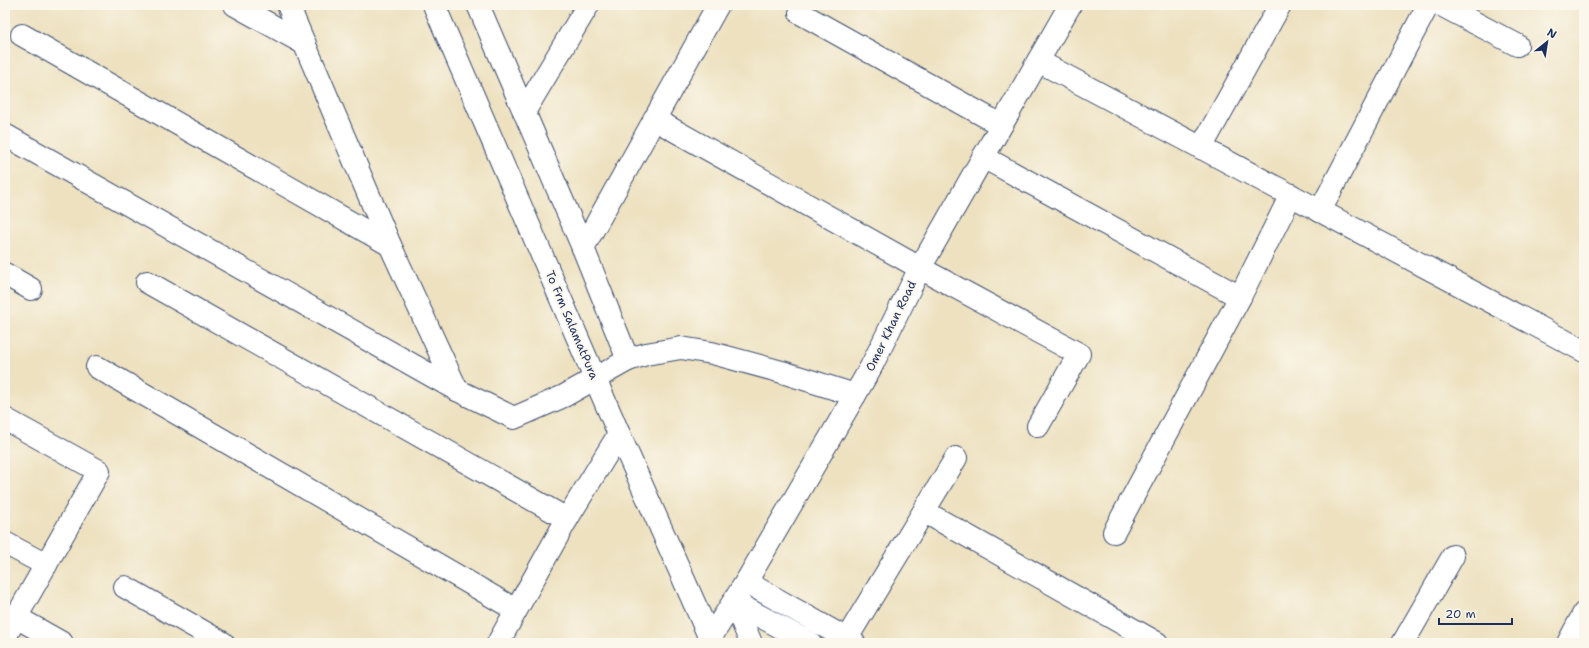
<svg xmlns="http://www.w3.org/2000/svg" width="1589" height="648" font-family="'Shantell Sans',sans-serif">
<rect width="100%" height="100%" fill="#fbf7ec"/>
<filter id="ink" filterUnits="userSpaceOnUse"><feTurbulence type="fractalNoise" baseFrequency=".025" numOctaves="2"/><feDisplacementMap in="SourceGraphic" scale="8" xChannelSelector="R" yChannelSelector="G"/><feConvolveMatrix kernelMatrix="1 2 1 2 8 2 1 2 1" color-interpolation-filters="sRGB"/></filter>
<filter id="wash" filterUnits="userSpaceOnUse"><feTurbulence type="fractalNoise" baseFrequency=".012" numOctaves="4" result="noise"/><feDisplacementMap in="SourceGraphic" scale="16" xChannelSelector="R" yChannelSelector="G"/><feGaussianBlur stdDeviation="0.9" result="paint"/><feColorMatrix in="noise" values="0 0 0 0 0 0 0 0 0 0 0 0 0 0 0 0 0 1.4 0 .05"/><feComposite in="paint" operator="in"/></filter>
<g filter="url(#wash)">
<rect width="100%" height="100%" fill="#ede1c0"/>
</g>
<g filter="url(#ink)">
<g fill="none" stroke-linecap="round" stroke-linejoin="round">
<g stroke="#3a4a6d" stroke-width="24">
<g id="minor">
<path d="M235 5 305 44"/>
<path d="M288 5 390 245 457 390"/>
<path d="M434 5 619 434 712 643"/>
<path d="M478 5 583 248"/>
<path d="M1441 5 1517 45"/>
<path d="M800 13 1001 125"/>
<path d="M22 35 390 245"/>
<path d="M1038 61 1584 351"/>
<path d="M524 112 588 5"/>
<path d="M654 119 920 268 1079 354 1038 426"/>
<path d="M5 135 457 390 514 418 564 396 628 360 646 354 681 348 712 353 782 372 855 395"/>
<path d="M1201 148 1280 5"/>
<path d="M983 157 1240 297"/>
<path d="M1320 211 1428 5"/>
<path d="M5 274 31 289"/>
<path d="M147 282 567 519"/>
<path d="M628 360 583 248 718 5"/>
<path d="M97 367 516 610"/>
<path d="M5 419 99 471 5 637"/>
<path d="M925 512 1157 643"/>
<path d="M1114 532 1240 297 1291 195"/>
<path d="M5 543 46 565"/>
<path d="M746 582 854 643"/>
<path d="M125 587 223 643"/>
<path d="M734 602 810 643"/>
<path d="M734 602 751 643"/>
<path d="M16 617 62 643"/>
<path d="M498 643 567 519 619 434"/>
<path d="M707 643 746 582 855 395 871 367 920 268 1070 5"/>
<path d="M844 643 956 458"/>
<path d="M1403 643 1453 556"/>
<path d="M1568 643 1584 613"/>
</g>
</g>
<use href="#minor" stroke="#fff" stroke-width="22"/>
</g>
</g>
<g text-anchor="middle" stroke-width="4" stroke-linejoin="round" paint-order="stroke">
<g font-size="12" fill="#1b2f5e" stroke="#fbf7ec">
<text transform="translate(572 325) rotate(67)" y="4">To Frm SalamatPura</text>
<text transform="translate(891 326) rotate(-64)" y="4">Omer Khan Road</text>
</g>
</g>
<rect width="1589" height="648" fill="none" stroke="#fbf7ec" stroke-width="20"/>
<g transform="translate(1547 42) rotate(30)" stroke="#fbf7ec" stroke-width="3" paint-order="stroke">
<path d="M0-3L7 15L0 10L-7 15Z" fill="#1b2f5e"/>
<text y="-6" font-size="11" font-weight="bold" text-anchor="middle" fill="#1b2f5e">N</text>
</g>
<path d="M1439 618v6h73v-6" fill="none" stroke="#1b2f5e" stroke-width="2"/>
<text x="1445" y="618" font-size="12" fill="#1b2f5e" stroke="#fbf7ec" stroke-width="3" paint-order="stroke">20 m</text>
</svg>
